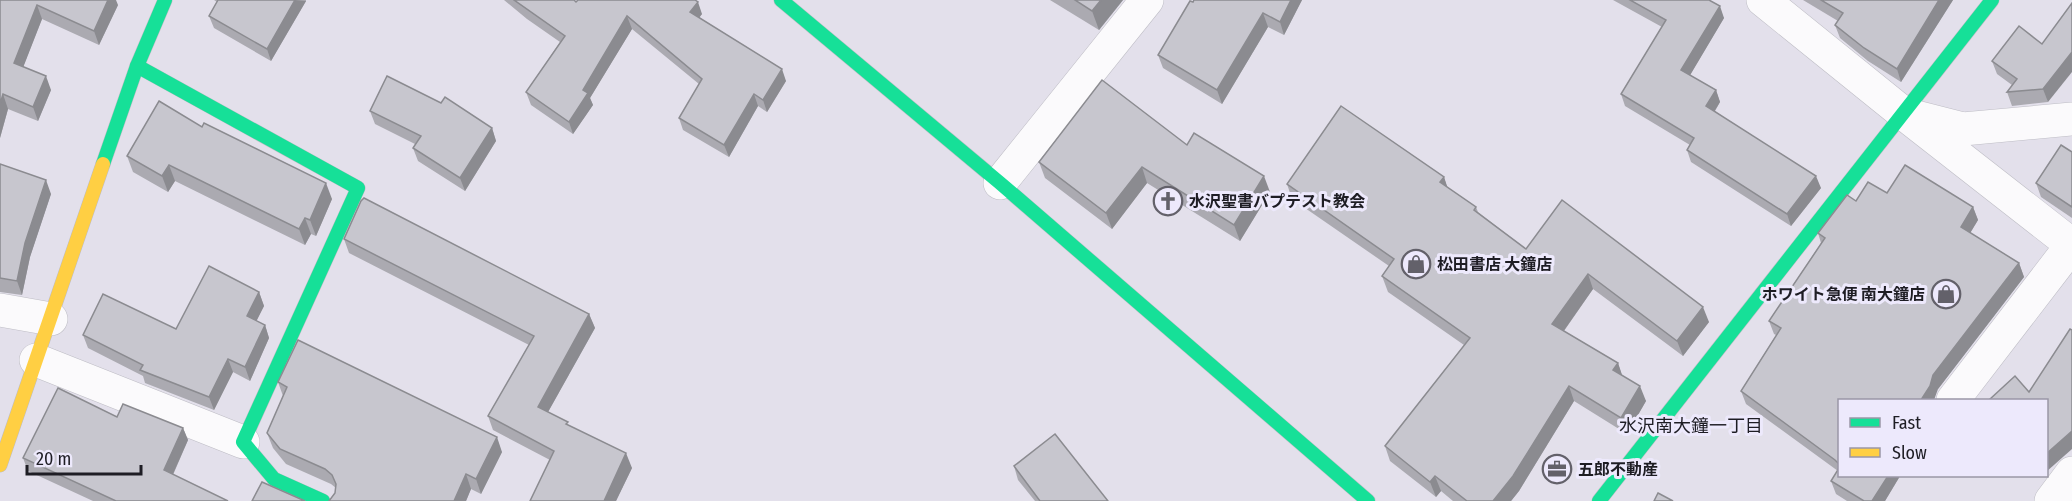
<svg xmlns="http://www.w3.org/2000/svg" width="2072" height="501" font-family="'Fira Sans Condensed','Noto Sans JP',sans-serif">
<rect width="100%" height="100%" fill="#e3e0eb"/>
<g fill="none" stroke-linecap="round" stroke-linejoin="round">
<g stroke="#bebdc5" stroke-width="34">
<g id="street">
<path d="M1763 0 1903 113 2072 245"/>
<path d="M1916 117 1963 129 2072 119"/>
<path d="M1000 183 1147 0"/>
<path d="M0 310 51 319"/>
<path d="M36 360 243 442"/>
<path d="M1953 400 2072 245"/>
<path d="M2051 501 2072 473"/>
</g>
</g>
<g stroke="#bebdc5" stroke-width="15">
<g id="fast">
<path d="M781 0 1000 183 1368 501"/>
<path d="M137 66 358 188 243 442 274 479 323 501"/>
<path d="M103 164 137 66 165 0"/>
<path d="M1599 501 1992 0"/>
</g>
</g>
<g stroke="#bebdc5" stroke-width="15">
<path id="slow" d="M0 465 103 164"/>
</g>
<use href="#street" stroke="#fbfafc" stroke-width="33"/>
<use href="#fast" stroke="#16e098" stroke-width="14"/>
<use href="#slow" stroke="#ffcf43" stroke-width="14"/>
</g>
<g fill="#abaab1">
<path d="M0 0 118 5 99 45 42 19 23 67 51 90 38 121 8 109 0 138Z"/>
<path d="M214 0H306V1L271 61 214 28 209 16 217 2Z"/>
<path d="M504 0H574L576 2 702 14 699 18 786 81 767 112 758 106 729 157 683 130 679 118 699 84 632 29 590 98 593 105 573 134 531 105 526 92 560 42 527 19Z"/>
<path d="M1050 0H1123L1099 30Z"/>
<path d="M1194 0H1302L1284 35 1268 27 1222 104 1163 68 1158 55Z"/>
<path d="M1613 0H1709L1724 18 1690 75 1716 90 1720 102 1715 111 1821 188 1791 226 1691 162 1687 150 1690 145 1625 106 1621 94 1662 27Z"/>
<path d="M1803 0H1953L1901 82 1868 61 1840 38 1835 25 1838 21Z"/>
<path d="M2042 44 2048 102 2012 106 2007 92 2012 85 1997 74 1992 61Z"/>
<path d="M370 111 492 128 496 141 465 191 418 161 413 148 415 144 375 124Z"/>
<path d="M202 127 332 199 316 236 311 234 305 245 175 181 168 192 133 172 127 156Z"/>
<path d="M1187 145 1270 192 1240 241 1147 183 1112 229 1045 178 1039 162Z"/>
<path d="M2072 152V218L2041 197 2036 183Z"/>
<path d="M0 164 51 194 30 257 22 295 0 292Z"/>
<path d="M1444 177 1447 187 1476 207 1478 212 1526 249 1709 322 1683 356 1593 289 1564 331 1618 363 1622 375 1646 401 1627 434 1574 401 1519 491 1511 501H1453L1441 491 1436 497 1390 461 1385 446 1464 345 1388 292 1382 276 1389 266 1292 199 1287 184Z"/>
<path d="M1887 193 1973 207 1978 220 1970 233 2019 263 2024 277 1938 389 1839 400V476H1900L1885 501H1847L1836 494 1831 481 1838 471 1746 404 1741 391 1776 335 1774 334 1769 321 1821 243 1818 233 1856 201Z"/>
<path d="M344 239 589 314 595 328 548 412 632 468 616 501H530L550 460 493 430 488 416 529 345 349 253Z"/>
<path d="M259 292 264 306 256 321 265 325 269 338 250 381 233 372 214 410 145 383 143 376 88 348 83 335 176 329Z"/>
<path d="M278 382 502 452 481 494 471 489 466 501H329L335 493 336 488 331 484 286 464 273 448 267 433 283 396Z"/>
<path d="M117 417 183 428 188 440 173 475 228 501H93L28 471 23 458Z"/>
<path d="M1014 466 1108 501H1035L1018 480Z"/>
</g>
<g fill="#8b8b90">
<path d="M108 0H116L118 5 99 45 94 31Z"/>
<path d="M295 0 306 1 271 61 267 49Z"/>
<path d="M1101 0H1123L1099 30 1092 11Z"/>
<path d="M1291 0H1302L1284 35 1280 22Z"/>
<path d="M1939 0H1953L1901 82 1897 69Z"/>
<path d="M698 2 702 14 694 24 690 12Z"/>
<path d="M37 5 42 19 19 78 14 63Z"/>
<path d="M1720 6 1724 18 1686 82 1681 70Z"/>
<path d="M1263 13 1268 27 1222 104 1217 90Z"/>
<path d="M627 16 632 29 590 98 593 105 573 134 569 122 583 90Z"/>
<path d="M2072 52V72L2048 102 2043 89Z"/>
<path d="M782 69 786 81 767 112 763 100Z"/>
<path d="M46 76 51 90 38 121 33 107Z"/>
<path d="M1716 90 1720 102 1711 117 1706 106Z"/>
<path d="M3 94 8 109 0 138V104Z"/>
<path d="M754 94 758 106 729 157 724 145Z"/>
<path d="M492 128 496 141 465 191 460 178Z"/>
<path d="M169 165 175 181 168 192 162 176Z"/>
<path d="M1142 167 1147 183 1112 229 1106 213Z"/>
<path d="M1264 176 1270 192 1240 241 1234 225Z"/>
<path d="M1816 176 1821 188 1791 226 1787 214Z"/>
<path d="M1444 177 1449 192 1440 182Z"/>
<path d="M46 180 51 194 30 257 22 295 17 281 25 243Z"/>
<path d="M326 183 332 199 316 236 310 220Z"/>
<path d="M1973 207 1978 220 1966 240 1961 227Z"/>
<path d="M305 218 311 234 305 245 299 229Z"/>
<path d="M2019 263 2024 277 1938 389 1934 400H1921L1933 375Z"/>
<path d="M1588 274 1593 289 1558 339 1552 324Z"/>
<path d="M259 292 264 306 252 330 247 316Z"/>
<path d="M1703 307 1709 322 1683 356 1677 341Z"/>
<path d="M589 314 595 328 543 421 538 407Z"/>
<path d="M265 325 269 338 250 381 245 367Z"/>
<path d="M228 359 233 372 214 410 209 397Z"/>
<path d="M1618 363 1623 378 1613 370Z"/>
<path d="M1569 386 1574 401 1519 491 1511 501H1493Z"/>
<path d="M1640 386 1646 401 1627 434 1621 418Z"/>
<path d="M183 428 188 440 169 483 164 470Z"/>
<path d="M2072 431V449L2046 472V454Z"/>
<path d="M497 437 502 452 481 494 476 479Z"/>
<path d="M626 453 632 468 616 501H604Z"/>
<path d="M466 474 471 489 466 501H454Z"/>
<path d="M1435 476 1441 491 1436 497 1430 482Z"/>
<path d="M1888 476H1900L1885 501H1872Z"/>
</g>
<g fill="#c7c6ce" stroke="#8b8b90" stroke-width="1.5">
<path d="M0 0H108L94 31 37 5 14 63 46 76 33 107 3 94 0 104Z"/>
<path d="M218 0H295L267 49 209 16Z"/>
<path d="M514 0H574L576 2 578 0H695L698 2 690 12 782 69 763 100 754 94 724 145 679 118 702 79 627 16 583 90 588 93 569 122 526 92 565 36Z"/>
<path d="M1075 0H1101L1092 11Z"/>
<path d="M1194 0H1291L1280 22 1263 13 1217 90 1158 55 1190 1 1193 2Z"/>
<path d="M1630 0H1709L1720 6 1681 70 1716 90 1706 106 1816 176 1787 214 1687 150 1694 138 1621 94 1666 20Z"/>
<path d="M1821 0H1939L1897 69 1864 48 1835 25 1843 13Z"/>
<path d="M2072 3V52L2043 89 2007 92 2017 79 1992 61 2019 26 2042 44Z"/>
<path d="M387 76 441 103 445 97 492 128 460 178 413 148 421 136 370 111Z"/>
<path d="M1102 80 1187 145 1194 133 1264 176 1234 225 1142 167 1106 213 1039 162Z"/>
<path d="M159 101 202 127 204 123 326 183 310 220 305 218 299 229 169 165 162 176 127 156Z"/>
<path d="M1341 106 1444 177 1440 182 1476 207 1474 210 1526 249 1562 200 1703 307 1677 341 1588 274 1552 324 1618 363 1613 370 1640 386 1621 418 1569 386 1513 476 1493 501H1467L1435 476 1430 482 1385 446 1470 338 1382 276 1394 259 1287 184Z"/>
<path d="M2061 145 2072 152V207L2036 183Z"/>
<path d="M0 164 46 180 25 243 17 281 0 278Z"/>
<path d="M1905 165 1973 207 1961 227 2019 263 1933 375 1930 386 1921 400H1839V464L1835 460 1741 391 1781 328 1769 321 1825 238 1818 233 1847 195 1856 201 1868 182 1887 193Z"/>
<path d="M364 198 589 314 538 407 568 422 566 424 626 453 604 501H530L554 451 488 416 534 336 344 239 361 201Z"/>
<path d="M209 266 259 292 247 316 265 325 245 367 228 359 209 397 140 370 143 365 83 335 103 294 176 329Z"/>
<path d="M2070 329 2072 330V431L2046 454V400H1989L2015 376 2029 392Z"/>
<path d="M298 340 497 437 476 479 466 474 454 501H329L335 493 336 484 332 475 325 469 280 449 267 433 287 387 278 382Z"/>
<path d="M58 388 117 417 123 404 183 428 164 470 228 501H116L23 458Z"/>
<path d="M1055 434 1108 501H1040L1014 466Z"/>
<path d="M1839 468V476H1888L1872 501H1864L1831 481Z"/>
<path d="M262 482 305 501H252Z"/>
<path d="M1658 493 1673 501H1654Z"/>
</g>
<defs>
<g id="church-ring" transform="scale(1.5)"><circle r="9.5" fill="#ede9fc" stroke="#63616a" stroke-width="1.5"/><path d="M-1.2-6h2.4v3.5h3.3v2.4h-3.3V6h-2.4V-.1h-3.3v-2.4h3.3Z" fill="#63616a"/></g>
<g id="shop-ring" transform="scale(1.5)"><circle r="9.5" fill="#ede9fc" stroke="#63616a" stroke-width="1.5"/><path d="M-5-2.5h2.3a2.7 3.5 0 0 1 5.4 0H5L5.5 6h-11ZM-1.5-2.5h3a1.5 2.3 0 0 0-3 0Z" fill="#63616a"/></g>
<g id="office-ring" transform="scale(1.5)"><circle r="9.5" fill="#ede9fc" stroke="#63616a" stroke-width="1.5"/><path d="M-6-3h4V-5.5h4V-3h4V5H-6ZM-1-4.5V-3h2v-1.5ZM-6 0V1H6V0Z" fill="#63616a"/></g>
</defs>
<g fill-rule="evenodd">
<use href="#church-ring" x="1168" y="201"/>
<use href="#shop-ring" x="1416" y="264"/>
<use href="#shop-ring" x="1946" y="294"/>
<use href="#office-ring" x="1557" y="469"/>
</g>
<g text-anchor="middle" stroke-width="6" stroke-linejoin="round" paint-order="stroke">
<g font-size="16" font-weight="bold" fill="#1e1d24" stroke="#ede9fc" text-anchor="start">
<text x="1189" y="207">水沢聖書バプテスト教会</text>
<text x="1437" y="270">松田書店 大鐘店</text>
<text x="1925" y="300" text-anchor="end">ホワイト急便 南大鐘店</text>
<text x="1578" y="475">五郎不動産</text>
</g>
<g font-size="18" fill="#1e1d24" stroke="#ede9fc">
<text x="1691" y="432">水沢南大鐘一丁目</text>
</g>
</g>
<rect x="1838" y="399" width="210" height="78" fill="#ede9fc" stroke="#9a97a6" stroke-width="1.5"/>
<rect x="1850" y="418" width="30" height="9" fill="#16e098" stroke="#9a97a6" stroke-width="1.5"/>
<text x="1892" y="429" font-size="18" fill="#1e1d24">Fast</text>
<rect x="1850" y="448" width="30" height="9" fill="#ffcf43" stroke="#9a97a6" stroke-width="1.5"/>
<text x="1892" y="459" font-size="18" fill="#1e1d24">Slow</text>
<path d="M27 465v9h114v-9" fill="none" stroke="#1e1d24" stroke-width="3"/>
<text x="36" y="465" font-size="18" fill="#1e1d24" stroke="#ede9fc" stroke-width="4.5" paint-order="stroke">20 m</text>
</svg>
